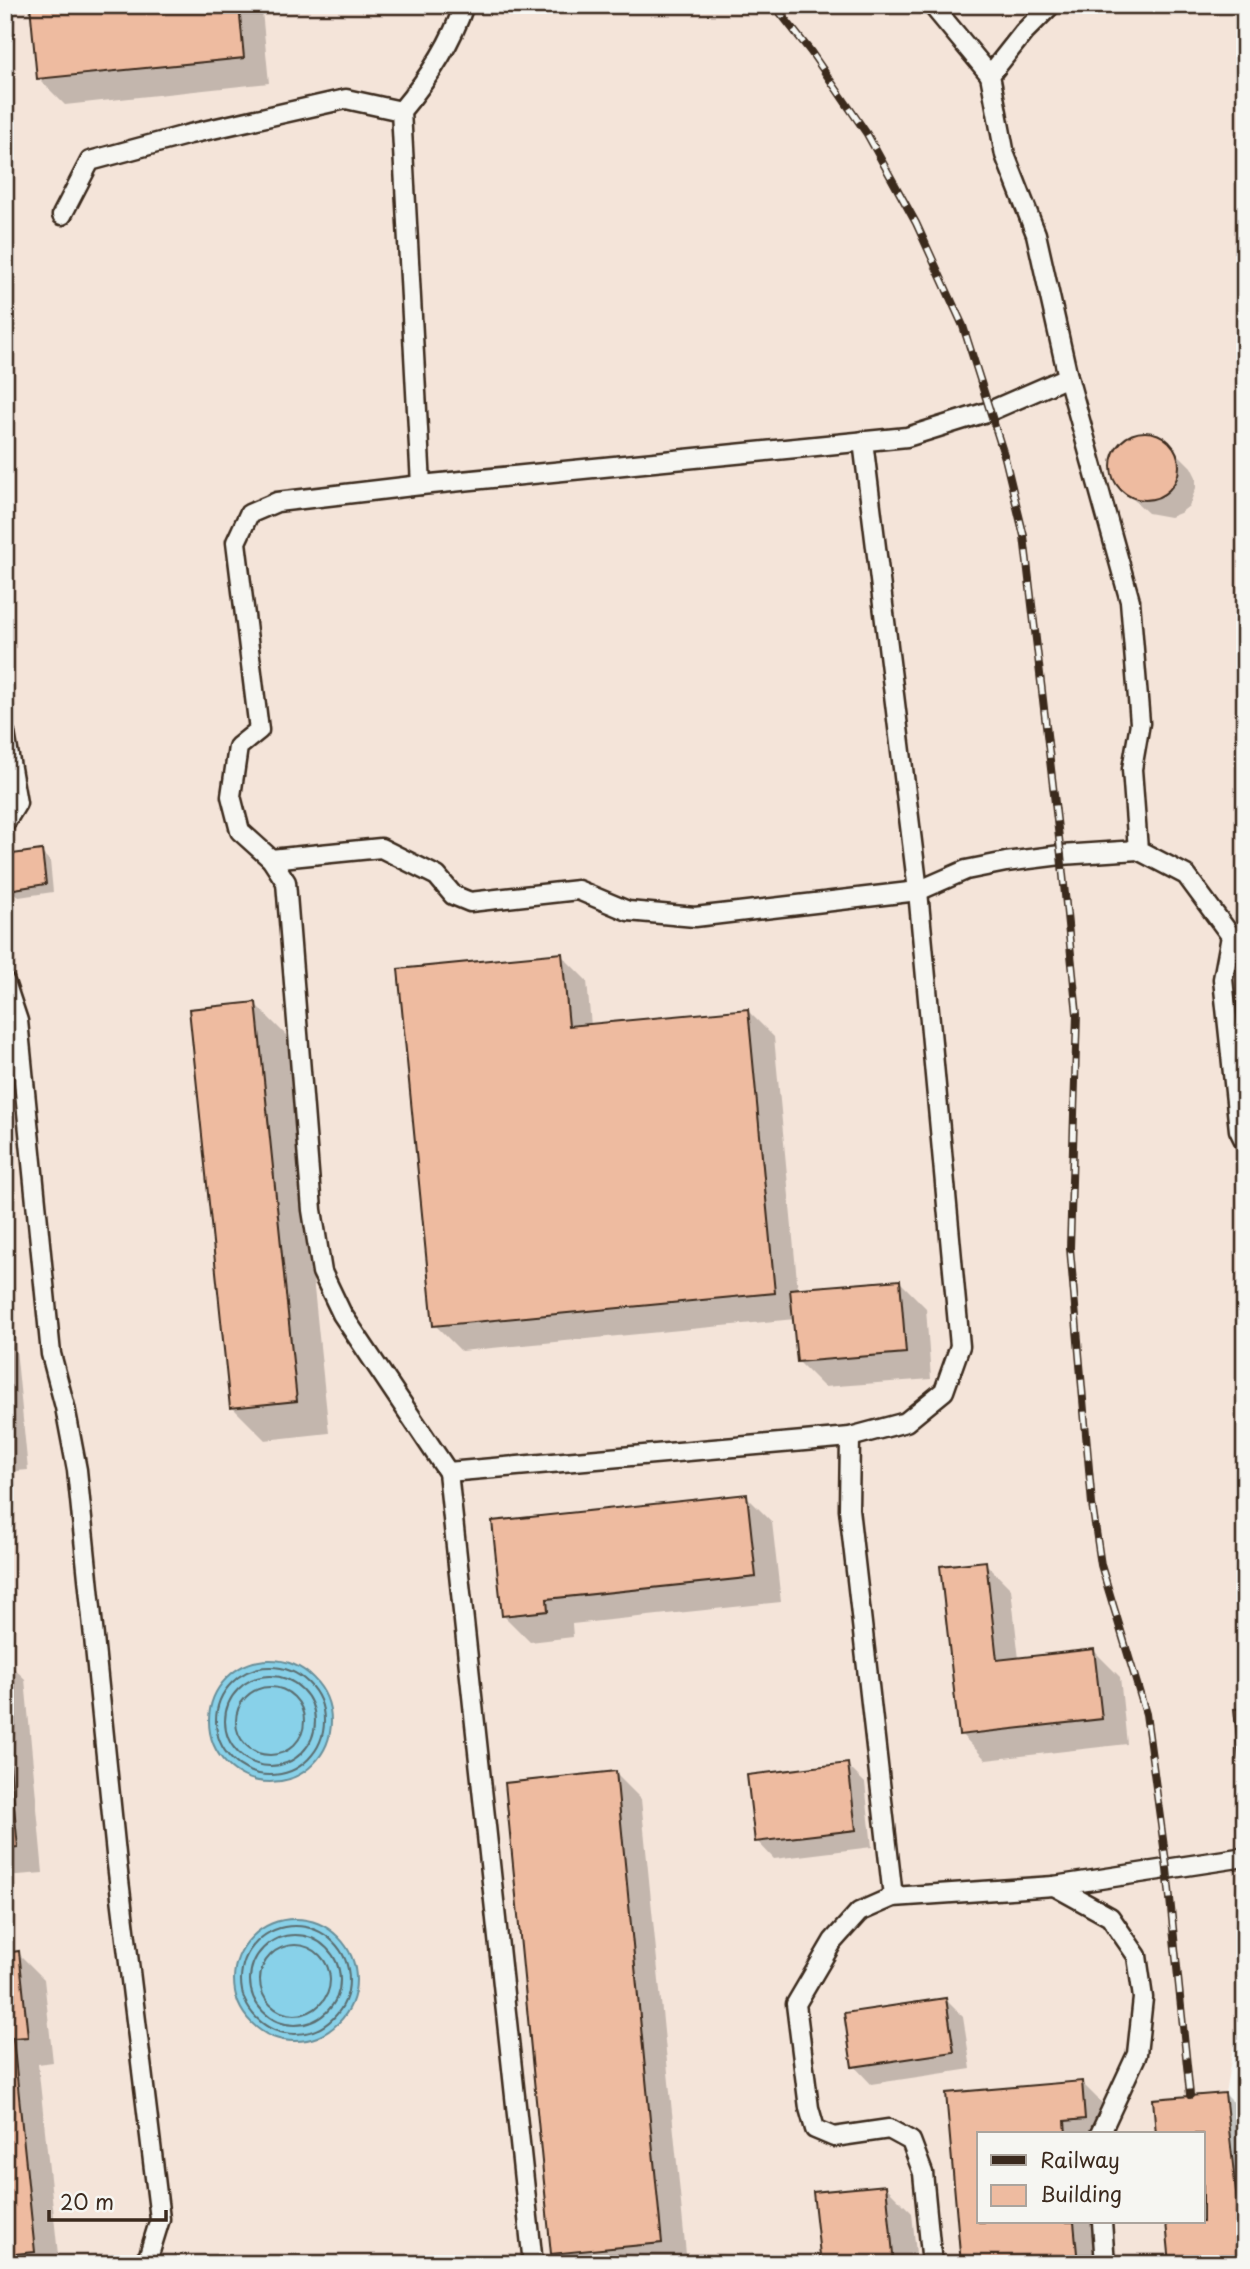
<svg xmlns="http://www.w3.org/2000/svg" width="1250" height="2269" font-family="'Playpen Sans',sans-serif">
<rect width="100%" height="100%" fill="#f6f6f2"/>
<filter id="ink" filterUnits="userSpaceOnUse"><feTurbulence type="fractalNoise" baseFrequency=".0143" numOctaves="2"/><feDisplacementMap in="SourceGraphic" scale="14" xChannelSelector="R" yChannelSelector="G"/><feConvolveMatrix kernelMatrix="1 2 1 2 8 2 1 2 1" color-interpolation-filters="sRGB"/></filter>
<g filter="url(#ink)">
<path fill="#f4e4d9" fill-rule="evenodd" d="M5 5H1245V1982L1225 2093 1244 2264H5ZM979 2134H1203V2222H979Z"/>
<g fill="#88d1e9" stroke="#698e98" stroke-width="2">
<circle cx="270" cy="1721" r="61"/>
<circle cx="295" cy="1980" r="61"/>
</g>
<g fill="#0003">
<path d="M47 5H257L262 11 269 83 65 105 39 79Z"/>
<path d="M1142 434 1154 435 1164 440 1191 467 1196 477V488L1189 506 1180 513 1170 517 1148 513 1121 488 1113 471 1114 460 1122 444 1131 437Z"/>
<path d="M41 852 50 861 53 892 19 897 10 889Z"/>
<path d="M561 955 587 981 591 1026 748 1011 774 1037 798 1291 900 1282 926 1308 931 1379 824 1387 798 1361 795 1319 461 1351 435 1325Z"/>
<path d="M255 1004 288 1037 329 1433 265 1440 232 1407Z"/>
<path d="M5 1237 28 1470 5 1472Z"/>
<path d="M746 1496 772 1522 781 1602 572 1624 573 1637 530 1642 504 1616Z"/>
<path d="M985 1563 1011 1589 1019 1659 1094 1651 1120 1677 1127 1744 986 1760 961 1734Z"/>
<path d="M5 1660 25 1679 43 1873 5 1876Z"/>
<path d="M847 1765 865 1783 872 1847 774 1859 757 1841Z"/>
<path d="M615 1773 641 1799 687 2264H563L553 2253Z"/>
<path d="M18 1953 44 1979 53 2062 38 2064 59 2264H5V1955Z"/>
<path d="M946 2000 963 2017 971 2069 871 2084 854 2066Z"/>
<path d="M1081 2082 1115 2116 1116 2134H979V2222H1103L1107 2264H962L947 2094Z"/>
<path d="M1225 2094 1245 2114V2264H1172L1168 2222H1203V2134H1158L1154 2100Z"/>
<path d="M886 2187 912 2213 917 2264H822Z"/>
</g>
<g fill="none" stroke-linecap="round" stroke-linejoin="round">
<g stroke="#5a6d6f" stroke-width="2">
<circle cx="270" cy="1721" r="54"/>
<circle cx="270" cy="1721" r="45"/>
<circle cx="270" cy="1721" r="34"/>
<circle cx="295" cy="1980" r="54"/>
<circle cx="295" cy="1980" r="45"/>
<circle cx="295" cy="1980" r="35"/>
</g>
</g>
<g fill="#eebba0" stroke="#3b2a1e" stroke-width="2">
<path d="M30 5H239L244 58 37 79Z"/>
<circle cx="1145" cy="466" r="34"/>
<path d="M42 850 46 884 8 890 5 855Z"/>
<path d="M562 953 569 1026 748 1009 775 1293 433 1326 398 969Z"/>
<path d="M256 1002 297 1401 230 1408 189 1009Z"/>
<path d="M900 1280 906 1353 797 1362 790 1289Z"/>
<path d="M747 1494 756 1577 547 1599 548 1611 502 1616 492 1521Z"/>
<path d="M986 1561 997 1660 1094 1649 1102 1719 959 1735 940 1566Z"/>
<path d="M1245 1708V1757L1239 1758 1234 1709Z"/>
<path d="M5 1713 18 1848 5 1849Z"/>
<path d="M848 1763 856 1830 755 1842 747 1775Z"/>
<path d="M616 1771 662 2243 551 2254 505 1783Z"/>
<path d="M19 1951 28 2037 13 2038 35 2252 5 2255V1953Z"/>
<path d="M946 1998 954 2052 852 2067 844 2013Z"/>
<path d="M1082 2081 1085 2119 1065 2121 1066 2134H979V2222H1074L1078 2264H961L946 2093Z"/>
<path d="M1225 2093 1244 2264H1170L1166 2222H1203V2134H1156L1153 2099Z"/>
<path d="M886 2185 894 2264H821L813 2192Z"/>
</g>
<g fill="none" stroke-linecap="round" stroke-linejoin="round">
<g stroke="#3b2a1e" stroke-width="23">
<g id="service">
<path d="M932 5 990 75"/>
<path d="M1051 5 1024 32 990 75 1005 155 1036 234 1068 377 1130 601 1140 723 1132 769 1138 850 1186 875 1231 936 1223 979 1239 1130 1245 1142"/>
<path d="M62 215 90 161 190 134 346 99 401 111"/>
<path d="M421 485 401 111C427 80 451 44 464 5"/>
<path d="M5 733 17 803 5 823"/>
<path d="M271 859 381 848 437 876 453 895 470 902 578 890 628 911 695 917 918 891 966 870 1006 862 1061 855 1138 850"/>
<path d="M5 982 18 1021 51 1354 65 1407 77 1470 117 1864 160 2219 148 2258 139 2264"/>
<path d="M850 1437 849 1509 893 1897"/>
<path d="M448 1472 342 1314 322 1272 312 1210 286 882 271 859 240 831 231 796 238 747 259 730 236 542 249 514 277 502 421 485 907 437 990 411 1068 377"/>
<path d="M1100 2134 1137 2054 1143 1998 1137 1956 1110 1917 1054 1886 1245 1857"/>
<path d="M1102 2222 1105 2264"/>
<path d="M533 2264 448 1472 850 1437 906 1422 944 1391 960 1346 918 891 863 441"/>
<path d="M932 2264 923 2173 911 2141 889 2129 834 2137 815 2129 809 2108 796 2004 833 1941 859 1912 893 1897 1054 1886"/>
</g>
</g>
<use href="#service" stroke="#f6f6f2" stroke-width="18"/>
<g stroke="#3b2a1e" stroke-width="8">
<path id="rail" d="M774 5 811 52 867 134 916 223 963 326 1005 458 1024 536 1061 855 1077 1014 1070 1248 1092 1504 1101 1565 1146 1714 1167 1869 1190 2095"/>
</g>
<use href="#rail" stroke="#f6f6f2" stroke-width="5" stroke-dasharray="16" stroke-linecap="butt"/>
</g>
</g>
<rect width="1250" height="2269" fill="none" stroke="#f6f6f2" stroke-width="28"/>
<rect x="14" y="14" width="1222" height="2241" fill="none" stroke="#3b2a1e" stroke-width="2.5" filter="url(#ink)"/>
<rect x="977" y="2132" width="228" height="91" fill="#f6f6f2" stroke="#aba49d" stroke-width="2"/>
<rect x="991" y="2155" width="35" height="10" fill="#3b2a1e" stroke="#aba49d" stroke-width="2"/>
<text x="1040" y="2168" font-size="21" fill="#3b2a1e">Railway</text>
<rect x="991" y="2185" width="35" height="21" fill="#eebba0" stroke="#aba49d" stroke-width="2"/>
<text x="1040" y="2202" font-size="21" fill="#3b2a1e">Building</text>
<path d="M49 2210v10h117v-10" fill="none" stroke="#3b2a1e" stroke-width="3.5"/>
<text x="60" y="2210" font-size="21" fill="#3b2a1e" stroke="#f6f6f2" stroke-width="5" paint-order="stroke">20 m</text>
</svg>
